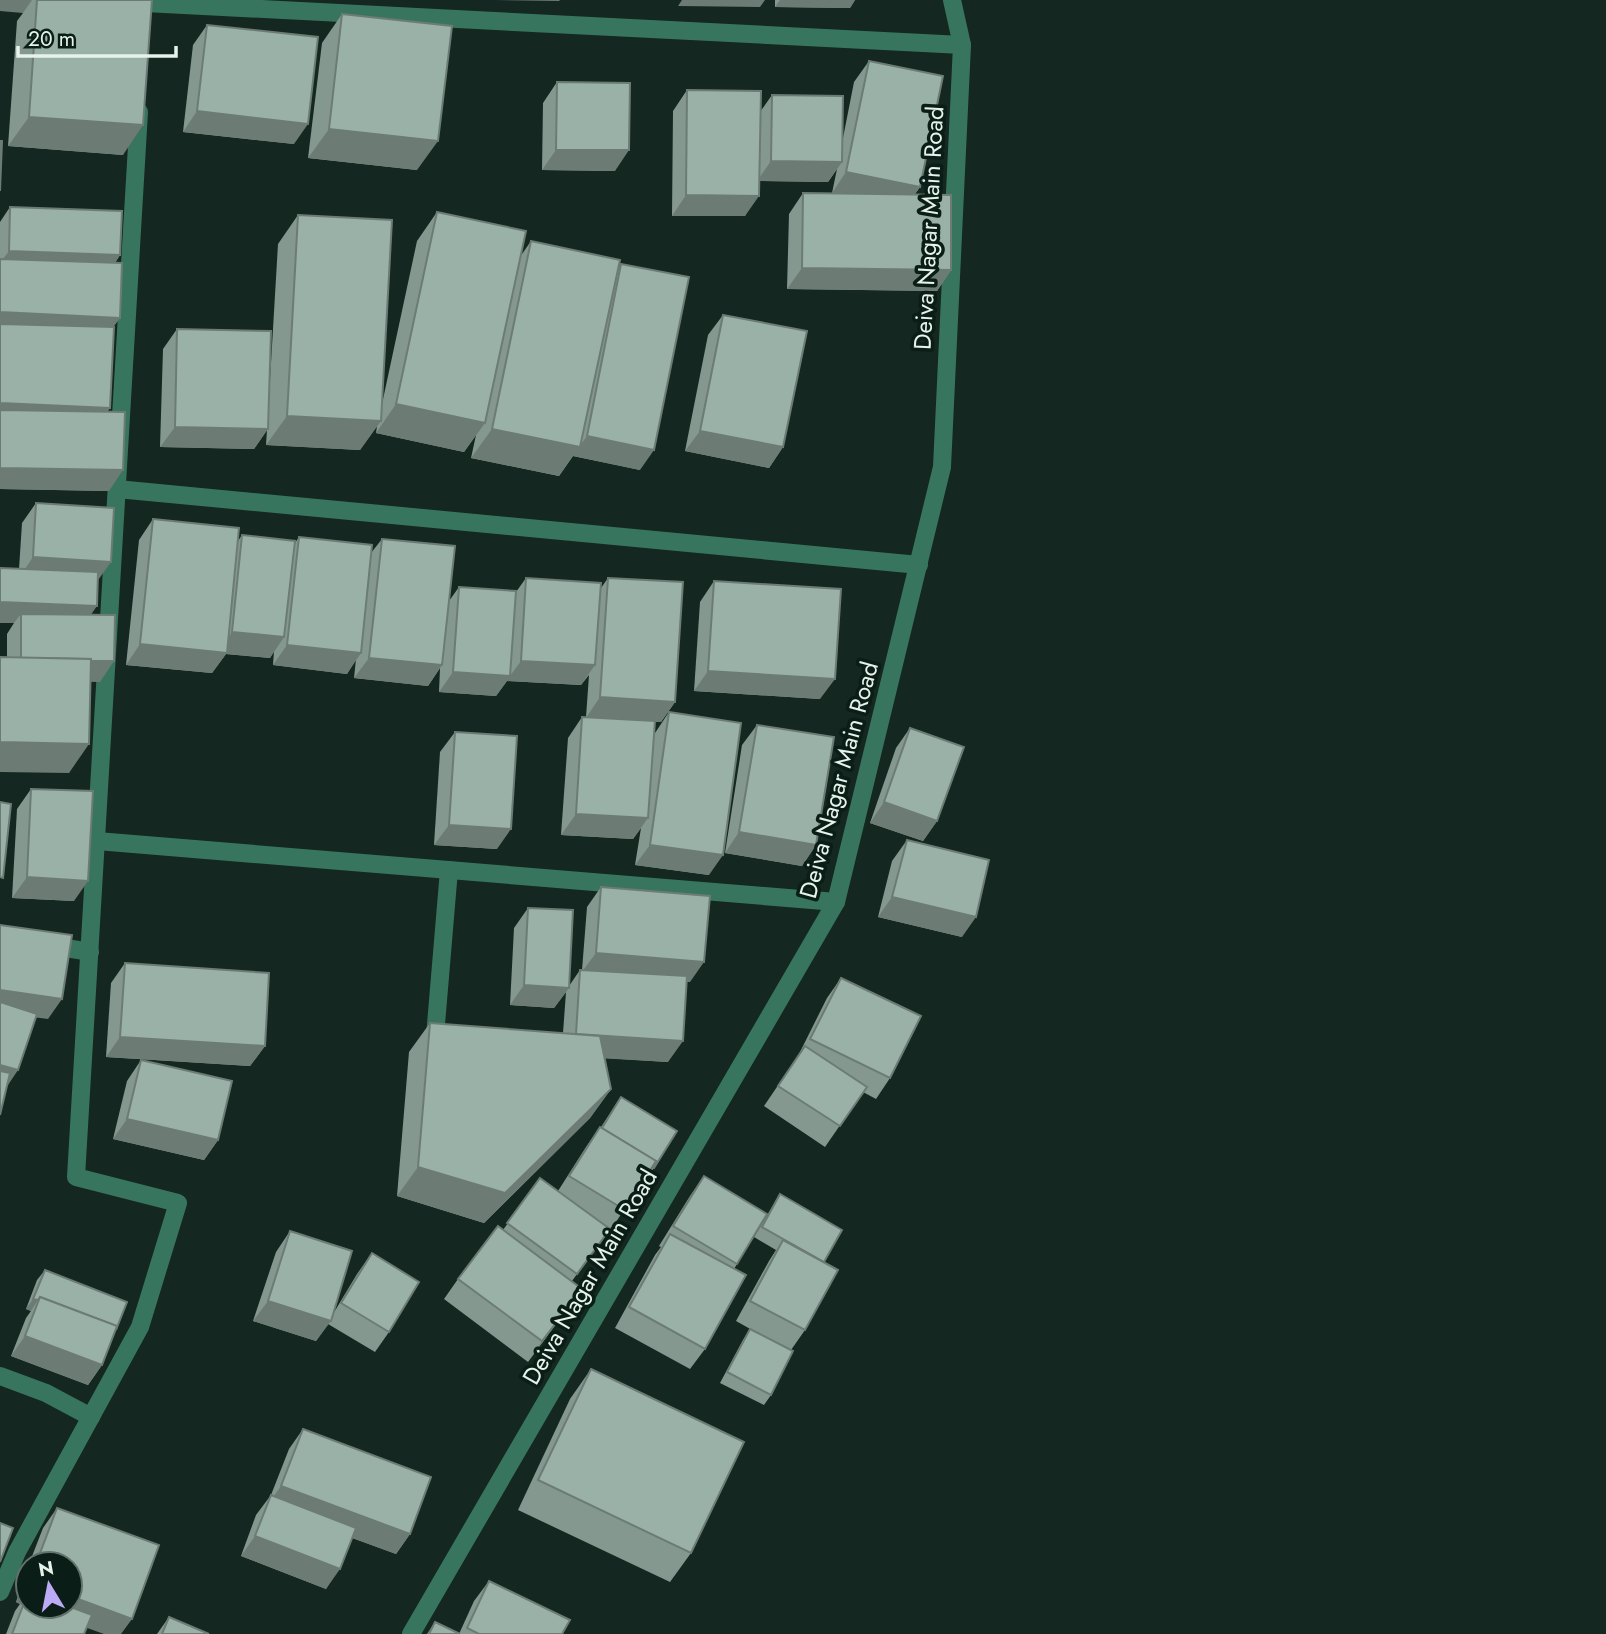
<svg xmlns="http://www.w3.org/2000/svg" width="1606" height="1634" font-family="Jost,sans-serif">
<rect width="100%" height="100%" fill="#142720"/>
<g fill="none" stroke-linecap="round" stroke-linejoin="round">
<g stroke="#38755e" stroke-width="18">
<path d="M145 3 962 45"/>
<path d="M117 489 919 565"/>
<path d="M97 841 836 902"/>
<path d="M0 937 90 952"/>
<path d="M435 1036 449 870"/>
<path d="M0 1376 46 1393 91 1417"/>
<path d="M0 1592 17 1552 140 1327 178 1203 76 1177 139 112"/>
<path d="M411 1634 836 902 942 467 962 45 952 0"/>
</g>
</g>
<g fill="#849890">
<path d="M0 0H152L123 155 8 146 17 21 23 13Z"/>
<path d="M775 0H855L850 8 775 7Z"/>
<path d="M342 14 417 170 308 158 322 43Z"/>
<path d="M207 25 294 144 183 132 193 45Z"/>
<path d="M869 61 920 187 915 194 951 270 937 291 787 289 789 214 803 193 837 194 832 193 837 169 828 182 759 181 745 216H672L673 111 687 90 760 112 772 95 842 143 854 82Z"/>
<path d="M557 82 615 171 542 170 543 103Z"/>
<path d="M10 207 120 255 115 263 120 318 113 327 110 408 107 412 109 491 0 489V222Z"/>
<path d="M437 212 520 257 531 241 618 269 621 264 640 470 573 456 559 476 471 458 476 435 464 452 376 433 377 426 360 450 266 445 267 430 254 449 160 447 163 349 177 329 269 397 278 244 298 215 382 404 417 241Z"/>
<path d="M723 315 783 447 769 468 685 451 708 335Z"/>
<path d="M36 503 98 580 91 614 100 682 91 681 69 773 7 657V634L14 623H0V568L19 569 22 523Z"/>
<path d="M153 519 238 541 242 535 295 543 299 537 371 553 382 539 449 601 459 587 516 592 526 578 601 588 608 578 675 702 661 722H655L653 743 655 733 669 712 709 875 635 865 641 828 633 839 561 835 568 738 582 717H586L589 675 581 685 507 681 496 696 439 692 440 668 428 686 354 678 356 659 347 674 273 665 274 651 270 658 226 654 212 673 126 665 139 540Z"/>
<path d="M714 581 820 699 694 691 700 602Z"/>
<path d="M757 725 816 845 802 866 725 853 742 745Z"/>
<path d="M910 728 937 821 923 841 870 823 896 748Z"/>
<path d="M455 732 497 849 434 845 440 752Z"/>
<path d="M31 789 74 901 12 898 17 809Z"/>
<path d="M907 840 962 937 878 917 892 861Z"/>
<path d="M601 887 690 982H686L668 1062 605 1058 611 1089 590 1118 484 1223 397 1196 409 1052 430 1023 563 1033 566 992 554 1008 510 1005 514 928 528 908 569 986 580 970H582L587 907Z"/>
<path d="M125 963 265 1046 250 1066 106 1057 111 983Z"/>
<path d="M841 978 890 1078 876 1099 863 1092 825 1147 764 1106 798 1056 827 998Z"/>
<path d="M141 1060 218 1140 204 1160 113 1139 127 1081Z"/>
<path d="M621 1097 654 1168 646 1178H645L610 1231 609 1230 572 1281 582 1289 528 1362 444 1299 458 1279 503 1230 540 1178 558 1191 586 1147 600 1127H601Z"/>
<path d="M704 1176 737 1264 734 1269 705 1349 690 1369 615 1328 655 1255 661 1247 659 1246 690 1196Z"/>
<path d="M780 1194 824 1262 805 1330 791 1350 771 1395 764 1405 720 1383 743 1340 750 1329 761 1335 736 1321 769 1261 776 1250 754 1237Z"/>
<path d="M290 1231 333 1314 357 1274 372 1253 389 1332 375 1352 328 1324 316 1341 253 1321 276 1252Z"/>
<path d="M45 1270 102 1365 88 1385 11 1356 26 1318 31 1311 26 1309 37 1280Z"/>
<path d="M591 1369 691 1553 670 1582 518 1510 570 1399Z"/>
<path d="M303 1429 410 1534 396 1554 352 1538 326 1589 241 1556 256 1515 271 1495 289 1449Z"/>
<path d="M57 1508 87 1628 84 1634H6L15 1611 20 1604 16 1602 28 1568V1606L70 1564H29L43 1528Z"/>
<path d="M489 1581 562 1634H427L435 1622 459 1634 474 1601Z"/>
<path d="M169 1617 209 1634H157Z"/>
</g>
<g fill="#6c7c75">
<path d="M0 0H32L23 13 0 11Z"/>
<path d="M494 0H560L559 1Z"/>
<path d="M682 0H765L760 7 678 6Z"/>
<path d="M780 0H855L850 8 775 7Z"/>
<path d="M197 111 308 124 294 144 183 132Z"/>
<path d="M29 117 143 125 123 155 8 146Z"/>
<path d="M329 129 438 141 417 170 308 158Z"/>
<path d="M556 150H629L615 171 542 170Z"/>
<path d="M771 161 842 162 828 182 757 181Z"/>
<path d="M846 172 920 187 906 207 832 193Z"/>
<path d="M686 195 759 196 745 216H672Z"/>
<path d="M9 251 120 255 106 276 0 263Z"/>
<path d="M802 268 951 270 937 291 787 289Z"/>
<path d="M0 312 120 318 105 338 0 333Z"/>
<path d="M0 403 110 408 96 428 0 424Z"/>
<path d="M396 404 485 423 464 452 376 433Z"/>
<path d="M287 416 381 421 360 450 266 445Z"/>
<path d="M175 427 268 429 254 449 160 447Z"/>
<path d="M492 429 579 447 587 436 654 450 640 470 573 456 559 476 471 458Z"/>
<path d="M700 431 783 447 769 468 685 451Z"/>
<path d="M0 468 123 470 109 491 0 489Z"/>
<path d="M33 557 111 562 96 583 19 578Z"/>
<path d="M0 602 97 606 83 626 21 614 14 623H0Z"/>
<path d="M232 632 284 637 270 658 226 654 212 673 126 665 140 644 218 652Z"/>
<path d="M287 645 361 653 347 674 273 665Z"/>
<path d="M369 658 442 665 428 686 354 678Z"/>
<path d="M21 660 114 661 100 682 6 680Z"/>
<path d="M521 661 595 665 581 685 507 681 496 696 439 692 453 672 510 676Z"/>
<path d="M708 671 835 679 820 699 694 691Z"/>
<path d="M600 697 675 702 661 722 586 718Z"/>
<path d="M0 742 89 744 69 773 0 772Z"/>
<path d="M884 802 937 821 923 841 870 823Z"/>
<path d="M576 814 648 818 633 839 561 835Z"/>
<path d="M449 825 511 829 497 849 434 845Z"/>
<path d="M739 832 816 845 802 866 725 853Z"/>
<path d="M650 845 723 855 709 875 635 865Z"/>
<path d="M27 877 88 881 74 901 12 898Z"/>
<path d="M892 897 976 917 962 937 878 917Z"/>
<path d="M596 953 704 962 690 982 581 973Z"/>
<path d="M524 985 569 988 554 1008 510 1005Z"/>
<path d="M0 990 62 999 48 1019 0 1013Z"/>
<path d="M576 1035 683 1041 668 1062 562 1056Z"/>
<path d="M120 1037 265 1046 250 1066 106 1057Z"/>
<path d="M0 1065 18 1070 4 1091 0 1090Z"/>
<path d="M611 1089 590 1118 484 1223 397 1196 418 1167Z"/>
<path d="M127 1119 218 1140 204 1160 113 1139Z"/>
<path d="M582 1289 567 1309 528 1362 542 1341Z"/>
<path d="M33 1299 38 1300 31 1311 26 1309Z"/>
<path d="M268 1301 331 1321 316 1341 253 1321Z"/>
<path d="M25 1336 102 1365 88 1385 11 1356Z"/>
<path d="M281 1486 410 1534 396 1554 267 1506Z"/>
<path d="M255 1536 340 1569 326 1589 241 1556Z"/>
<path d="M28 1584V1592L20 1604 16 1602Z"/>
<path d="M70 1596 132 1619 121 1634H104L23 1605 28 1606H70Z"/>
</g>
<g fill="#9ab1a7" stroke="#6c7c75" stroke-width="2">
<path d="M37 0H152L143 125 29 117Z"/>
<path d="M342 14 452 26 438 141 329 129Z"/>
<path d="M207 25 318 37 308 124 197 111Z"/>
<path d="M869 61 943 76 920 187 846 172Z"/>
<path d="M557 82 630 83 629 150H556Z"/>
<path d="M687 90 761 91 759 196 686 195Z"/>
<path d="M772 95 843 96 842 162 771 161Z"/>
<path d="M0 141H2L0 191Z"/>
<path d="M803 193 951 195V270L802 268Z"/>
<path d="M10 207 122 211 120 255 9 251Z"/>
<path d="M437 212 526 231 485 423 396 404Z"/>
<path d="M298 215 392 220 381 421 287 416Z"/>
<path d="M531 241 620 260 580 447 492 429Z"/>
<path d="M0 259 122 263 120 318 0 312Z"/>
<path d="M621 264 689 277 654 450 587 436Z"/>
<path d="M723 315 807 331 783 447 700 431Z"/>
<path d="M0 324 114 327 110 408 0 403Z"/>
<path d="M177 329 271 331 268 429 175 427Z"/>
<path d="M0 410 125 412 123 470 0 468Z"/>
<path d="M36 503 114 508 111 562 33 557Z"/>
<path d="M153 519 239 528 227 653 140 644Z"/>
<path d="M242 535 295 541 284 637 232 632Z"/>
<path d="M299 537 372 545 361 653 287 645Z"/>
<path d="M382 539 455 546 442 665 369 658Z"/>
<path d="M0 568 98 572 97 606 0 602Z"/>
<path d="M526 578 601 583 595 665 521 661Z"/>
<path d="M608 578 683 582 675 702 600 697Z"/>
<path d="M714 581 841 589 835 679 708 671Z"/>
<path d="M459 587 516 591 510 676 453 672Z"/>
<path d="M21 614 115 615 114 661H91V659L21 658Z"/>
<path d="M0 657 91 659 89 744 0 742Z"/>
<path d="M669 712 741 723 723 855 650 845Z"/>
<path d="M582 717 655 721 648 818 576 814Z"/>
<path d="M757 725 834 737 816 845 739 832Z"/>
<path d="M910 728 964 747 937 821 884 802Z"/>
<path d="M455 732 517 736 511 829 449 825Z"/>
<path d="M31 789 93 791 88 881 27 877Z"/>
<path d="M0 802 11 804 3 878 0 877Z"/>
<path d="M907 840 989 860 976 917 892 897Z"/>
<path d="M601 887 710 896 704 962 596 953Z"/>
<path d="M528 908 573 910 569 988 524 985Z"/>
<path d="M0 925 72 935 62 999 0 990Z"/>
<path d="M125 963 269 973 265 1046 120 1037Z"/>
<path d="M580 970 687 976 683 1041 576 1034Z"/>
<path d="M841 978 921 1016 890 1078 810 1039Z"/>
<path d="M0 1002 37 1014 18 1070 0 1065Z"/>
<path d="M430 1023 600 1036 611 1089 505 1193 418 1167Z"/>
<path d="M805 1046 867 1087 840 1126 778 1086Z"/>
<path d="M141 1060 232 1081 218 1140 127 1119Z"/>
<path d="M0 1071 10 1073 0 1115Z"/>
<path d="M621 1097 677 1131 654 1168 652 1167 656 1161 602 1128Z"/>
<path d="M600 1127 656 1161 625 1210 569 1176Z"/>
<path d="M704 1176 767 1214 737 1264 673 1226Z"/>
<path d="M540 1178 610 1229 577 1274 507 1223Z"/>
<path d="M780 1194 842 1230 824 1262 762 1227Z"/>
<path d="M498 1226 582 1289 542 1341 458 1279Z"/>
<path d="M290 1231 352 1251 331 1321 268 1301Z"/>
<path d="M670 1234 746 1275 705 1349 629 1307Z"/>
<path d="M783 1240 838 1270 805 1330 750 1301Z"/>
<path d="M372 1253 419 1282 389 1332 341 1303Z"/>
<path d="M45 1270 127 1302 116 1330 117 1326 40 1297 38 1300 33 1299Z"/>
<path d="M40 1297 117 1326 102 1365 25 1336Z"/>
<path d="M750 1329 793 1351 771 1395 727 1372Z"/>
<path d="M591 1369 744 1442 691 1553 538 1480Z"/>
<path d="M303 1429 431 1477 410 1534 281 1486Z"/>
<path d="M271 1495 356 1528 340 1569 255 1536Z"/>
<path d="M57 1508 159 1545 132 1619 70 1596V1564H36Z"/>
<path d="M0 1523 13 1528 0 1562Z"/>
<path d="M489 1581 570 1620 562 1634H479L467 1628Z"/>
<path d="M28 1593V1606H68L92 1615 84 1634H12Z"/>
<path d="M169 1617 209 1634H162Z"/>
<path d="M435 1622 460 1634H429Z"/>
</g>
<g text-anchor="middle" stroke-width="7" stroke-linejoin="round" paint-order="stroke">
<g font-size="24" fill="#e6f2ec" stroke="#0a1d16">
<text transform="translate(929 228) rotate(-87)" y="8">Deiva Nagar Main Road</text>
<text transform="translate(839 780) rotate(-75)" y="8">Deiva Nagar Main Road</text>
<text transform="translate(590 1277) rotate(-60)" y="8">Deiva Nagar Main Road</text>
</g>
</g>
<g transform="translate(49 1585) rotate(350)"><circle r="33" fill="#0a1d16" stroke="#62726c" stroke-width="2"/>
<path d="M0-5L12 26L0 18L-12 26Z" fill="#bbaaf6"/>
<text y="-10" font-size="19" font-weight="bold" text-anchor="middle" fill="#e6f2ec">N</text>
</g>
<path d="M18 46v10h158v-10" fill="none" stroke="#e6f2ec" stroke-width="3.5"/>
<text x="28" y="46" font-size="21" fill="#e6f2ec" stroke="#0a1d16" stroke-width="5" paint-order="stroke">20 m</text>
</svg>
